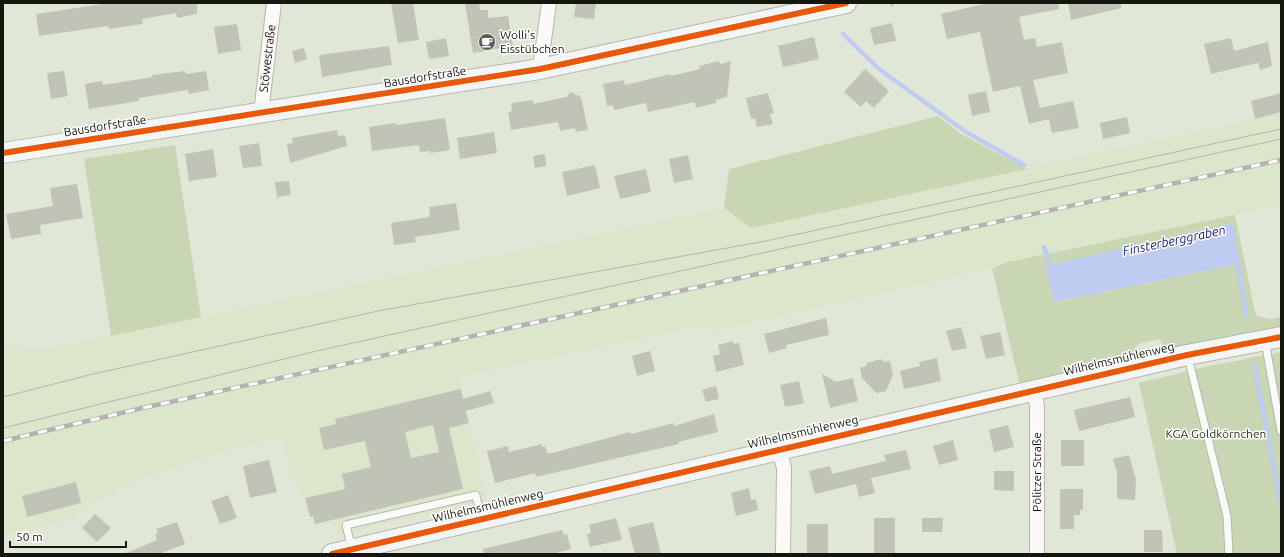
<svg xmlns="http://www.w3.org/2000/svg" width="1284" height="557" font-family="Ubuntu,sans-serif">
<rect width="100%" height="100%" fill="#e1e7d7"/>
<path fill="#dce6cb" d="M1281 112V205L1008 262 992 268 709 332 710 324 458 377 487 500 338 535 328 493 303 499 290 475 282 437 229 450 126 484 62 522 3 535V351L56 347 724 208 751 227 1027 169 1052 162 1215 128Z"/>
<g fill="#c9d6b3" fill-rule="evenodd">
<path d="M938 116 961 134 1027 169 751 228 724 208 729 169Z"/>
<path d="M175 145 201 317 111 336 84 159Z"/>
<path d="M1235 215 1256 316 1271 319 1281 317V329L1168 351 1159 339 1138 344 1125 362 1020 386 992 268 1008 262ZM1231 227 1237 264 1054 302 1046 267Z"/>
<path d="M1281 352V554H1177L1139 383 1209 366Z"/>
</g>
<path fill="#bfccf2" d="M1231 226 1238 264 1054 302 1046 267Z"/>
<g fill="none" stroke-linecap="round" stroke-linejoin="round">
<g stroke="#bfccf2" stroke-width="4.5">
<path d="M843 34 879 69 966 132 1024 165"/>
<path d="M1044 247 1050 267 1231 226 1246 315"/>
<path d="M1254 365 1281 506"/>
</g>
</g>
<g fill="#bfc4b7" fill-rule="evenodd">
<path d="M109 3H197V14L177 18 176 13 142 19 143 24 129 26 109 29 108 26 39 36 36 14Z"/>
<path d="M391 3H413L419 40 398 43Z"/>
<path d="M465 3H479L480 10H488V18L508 16 513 46 473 53Z"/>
<path d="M576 3H596L594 19 574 17Z"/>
<path d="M988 3H1059V9L1019 17 1024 40 1035 38 1037 47 1062 42 1068 73 1033 80 1040 108 1073 101 1079 128 1052 133 1049 119 1029 124 1020 86 993 92 980 32 947 39 941 14Z"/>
<path d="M1068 3H1121V8L1071 20Z"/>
<path d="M892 23 896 41 874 45 870 28Z"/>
<path d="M237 24 241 50 218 54 214 27Z"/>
<path d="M814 37 819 59 783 67 778 46Z"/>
<path d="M446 38 449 56 429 59 426 42Z"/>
<path d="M1231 38 1234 51 1268 42 1272 66 1260 70 1258 63 1211 74 1204 44Z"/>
<path d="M389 46 392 65 322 77 319 55Z"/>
<path d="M304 48 307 59 295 63 292 51Z"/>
<path d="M719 61 720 64 731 61 727 97 716 100V103L696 108 695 102 648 112 646 103 614 110 613 105 607 106 603 84 624 80 625 85 671 74V76L700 69 699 66Z"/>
<path d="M865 69 889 91 874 108 866 101 861 107 844 92Z"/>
<path d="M64 71 68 96 51 99 47 73Z"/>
<path d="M185 71 186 74 206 71 209 90 189 94 188 90 139 98V101L89 109 85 84 102 81 103 85 152 77V75Z"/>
<path d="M986 91 990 112 972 116 968 95Z"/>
<path d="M570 92 581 97 588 130 576 132 575 128 560 131 558 122 511 130 508 112 512 111 511 103 533 100V104L567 97Z"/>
<path d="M768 93 774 113 770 114 773 124 757 127 755 118 751 119 746 98Z"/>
<path d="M1281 93V112L1255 119 1251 101Z"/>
<path d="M1127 117 1130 133 1103 139 1100 123Z"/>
<path d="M445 118 450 150 430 153V151L420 152 419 145 372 151 369 127 396 123 397 125Z"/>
<path d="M337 130 338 136 345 135 347 146 290 163 287 144 293 143 292 138Z"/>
<path d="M494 132 497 153 460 159 457 138Z"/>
<path d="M259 143 262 166 243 168 239 146Z"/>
<path d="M213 149 217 177 189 181 185 154Z"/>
<path d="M545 154 546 166 535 168 533 156Z"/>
<path d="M688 155 693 179 674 183 669 159Z"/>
<path d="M595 165 600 188 567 196 562 172Z"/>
<path d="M646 169 651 192 620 199 614 176Z"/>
<path d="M289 181 291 195 277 197 275 182Z"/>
<path d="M77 184 83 218 40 225 41 234 11 239 6 214 53 206 50 188Z"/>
<path d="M456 203 460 230 415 237 416 242 394 245 391 223 430 217 429 207Z"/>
<path d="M826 318 829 335 786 345 787 348 769 353 764 334Z"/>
<path d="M961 327 967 348 952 351 946 331Z"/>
<path d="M1000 332 1005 355 986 359 980 336Z"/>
<path d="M733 341V344L739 343 744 365 716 372 713 356 720 354 718 345Z"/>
<path d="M650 351 655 371 637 376 632 356Z"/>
<path d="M937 358 941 381 904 389 900 371 920 366 919 362Z"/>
<path d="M881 359 884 362 890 361 893 375 886 391 876 393 862 378 860 368 866 366 867 363Z"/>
<path d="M822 374 836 382 853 378 858 401 830 408Z"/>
<path d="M799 381 804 403 785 407 780 385Z"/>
<path d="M716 386 719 399 706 402 702 390Z"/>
<path d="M461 389 463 399 490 391 494 403 466 411 469 423 449 428 463 489 315 524 313 516 310 517 305 498 345 489 342 474 371 467 365 441 324 450 319 428 336 424 335 419ZM433 425 439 452 411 458 405 432Z"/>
<path d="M1130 397 1135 417 1079 431 1074 410Z"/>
<path d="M714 414 718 432 678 442 679 444 536 477 535 473 495 483 487 451 508 446 509 452 542 444V447L545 446 547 453H552L630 432 631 434 674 423V426Z"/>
<path d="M1008 425 1014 447 994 452 989 430Z"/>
<path d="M953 440 958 460 939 465 933 446Z"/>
<rect x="1061" y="440" width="23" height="26"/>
<path d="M906 450 911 469 871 478 875 493 859 497 856 484 815 494 809 471 830 466 832 474 886 461 884 455Z"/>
<path d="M1129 455 1136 480 1135 500 1117 499V472L1113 459Z"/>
<path d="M269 460 277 492 250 498 243 466Z"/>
<path d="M994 471H1014V491L994 490Z"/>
<path d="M76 482 81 503 27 517 22 496Z"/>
<path d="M749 488 751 500 756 499 758 510 736 516 731 493Z"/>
<path d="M1060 489H1083V510H1080V515H1074V529H1060Z"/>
<path d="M228 495 237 518 220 524 211 501Z"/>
<path d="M95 514 111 528 97 542 82 528Z"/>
<path d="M616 518 622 540 590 547 587 534 591 533 589 525Z"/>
<rect x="874" y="518" width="21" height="36"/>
<path d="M922 518H943L942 532H922Z"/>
<path d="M177 522 185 544 159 554H124L157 540 155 534 158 533 156 529Z"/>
<path d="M653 522 661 554H635L628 528Z"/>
<rect x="807" y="524" width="21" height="30"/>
<path d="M562 530 564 535 567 534 571 549 552 554H484L483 549Z"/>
<path d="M1144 530H1162L1163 552H1144Z"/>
</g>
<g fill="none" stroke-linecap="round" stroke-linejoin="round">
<g stroke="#b3b7ab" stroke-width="9">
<g id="lane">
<path d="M1265 341 1281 431"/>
<path d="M1188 357 1227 516 1229 554"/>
<path d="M352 549 346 525 476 495 481 518"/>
</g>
</g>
<g stroke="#b3b7ab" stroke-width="16">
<g id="street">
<path d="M540 69 549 3"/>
<path id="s1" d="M261 113 274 3"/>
<path d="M1034 390 1037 406V554"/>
<path d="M779 449 784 468 783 554"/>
</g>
</g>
<g stroke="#b3b7ab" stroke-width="22">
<g id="secondary">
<path d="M3 153 540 69 846 3"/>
<path d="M332 554 1187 355 1281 337"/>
</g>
</g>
<path stroke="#c3c6bf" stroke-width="2.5" stroke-dasharray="4 2" stroke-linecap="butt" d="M892 3 893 8"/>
<use href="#lane" stroke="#fafbf9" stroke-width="7"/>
<use href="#street" stroke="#fafbf9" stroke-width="14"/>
<use href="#secondary" stroke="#f3f5f6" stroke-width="20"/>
<g stroke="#b3b4b1" stroke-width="1">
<path d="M3 397 93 374 378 311 766 241 1281 129"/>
<path d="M3 428 321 350 1281 139"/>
</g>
<g stroke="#b3b4b1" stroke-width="4.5">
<path id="rail" d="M3 441 138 409 1281 160"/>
</g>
<use href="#rail" stroke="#fff" stroke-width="3" stroke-dasharray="9" stroke-linecap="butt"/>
<g stroke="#fff" stroke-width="8">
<g id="cycleway">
<path d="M3 153 540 69 846 3"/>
<path d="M332 554 1187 355 1281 337"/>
</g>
</g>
<use href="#cycleway" stroke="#e8590c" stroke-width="6"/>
</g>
<defs>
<g id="cafe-disc" transform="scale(0.9)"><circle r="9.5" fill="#5c6054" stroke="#fff"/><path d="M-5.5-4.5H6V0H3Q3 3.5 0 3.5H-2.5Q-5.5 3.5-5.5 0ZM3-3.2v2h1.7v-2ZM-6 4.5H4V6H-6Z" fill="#fff"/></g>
</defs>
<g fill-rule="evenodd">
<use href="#cafe-disc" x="487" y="42"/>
</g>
<g text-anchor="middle" stroke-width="3" stroke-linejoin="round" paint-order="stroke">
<g font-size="12" fill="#14170d" stroke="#fff" text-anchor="start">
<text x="500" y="39">Wolli's<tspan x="500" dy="14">Eisstübchen</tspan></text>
</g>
<g font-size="12" fill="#14170d" stroke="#fff">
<text dy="4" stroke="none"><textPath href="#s1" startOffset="55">Stöwestraße</textPath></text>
<text transform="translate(425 77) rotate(-9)" y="4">Bausdorfstraße</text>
<text transform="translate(105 126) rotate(-9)" y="4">Bausdorfstraße</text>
<text transform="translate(1119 359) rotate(-13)" y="4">Wilhelmsmühlenweg</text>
<text transform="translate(803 432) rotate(-13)" y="4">Wilhelmsmühlenweg</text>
<text transform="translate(1037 472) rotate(-90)" y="4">Pölitzer Straße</text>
<text transform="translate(488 506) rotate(-13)" y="4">Wilhelmsmühlenweg</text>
</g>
<g font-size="12" fill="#273210" stroke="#fff">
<text x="1216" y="438">KGA Goldkörnchen</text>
</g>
<g font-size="13" font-style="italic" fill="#1b1b71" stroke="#fff">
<text transform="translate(1174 240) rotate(-12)" y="5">Finsterberggraben</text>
</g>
</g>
<rect width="1284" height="557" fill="none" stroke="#14170d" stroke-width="8"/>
<path d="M10 541v6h116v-6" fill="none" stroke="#14170d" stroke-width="2"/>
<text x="16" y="541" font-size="12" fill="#14170d" stroke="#ffffff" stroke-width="3" paint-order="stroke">50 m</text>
</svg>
